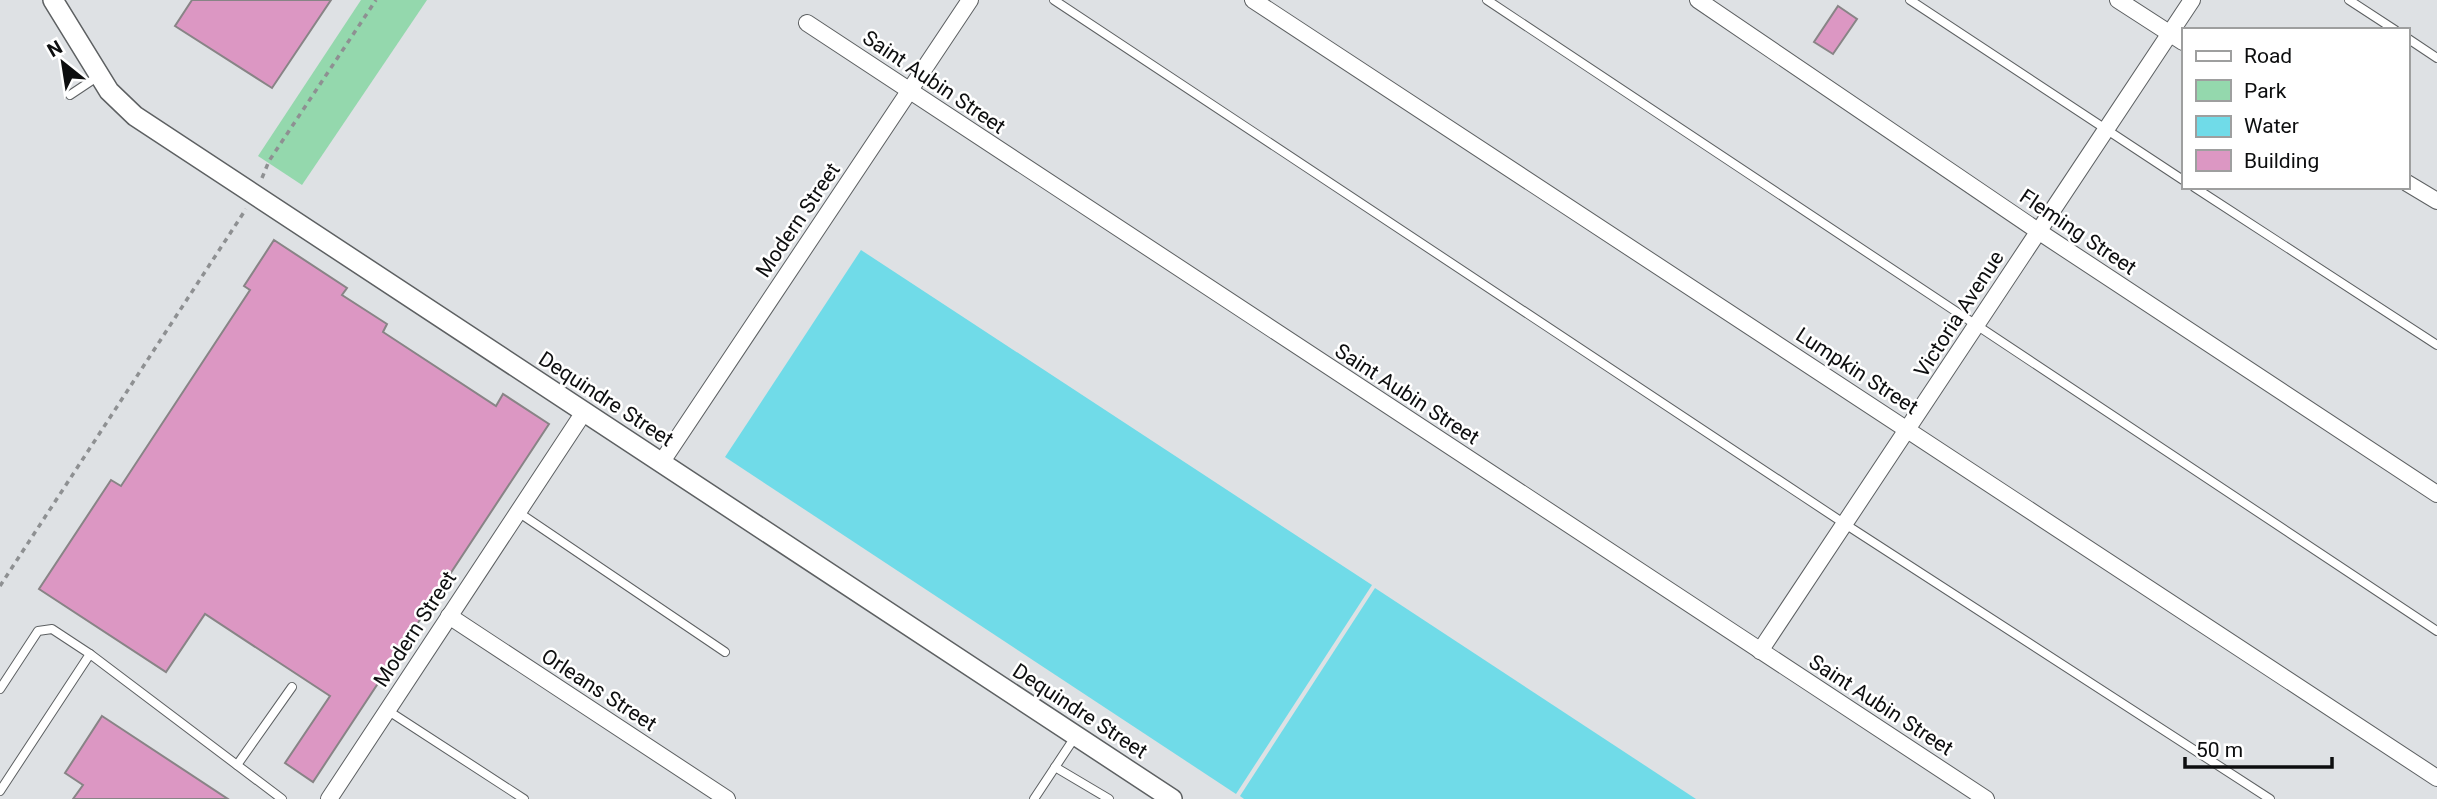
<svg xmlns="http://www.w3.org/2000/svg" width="2437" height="799" font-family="Roboto,sans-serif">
<rect width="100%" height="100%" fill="#dee1e4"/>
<path fill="#94d8ad" d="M361 0H427L302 185 258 156Z"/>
<g fill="#70dbe8">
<path d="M861 250 1372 585 1236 794 725 457Z"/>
<path d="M1375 588 1696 799H1244L1240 796Z"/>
</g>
<g fill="#dc97c3" stroke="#888486" stroke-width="2">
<path d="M192 0H331L272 88 175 26Z"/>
<path d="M1838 6 1857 19 1833 54 1814 42Z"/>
<path d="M274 240 347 288 342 295 387 324 383 332 496 406 503 394 549 424 313 782 285 763 330 696 205 614 166 672 39 589 111 480 121 486 250 290 244 286Z"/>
<path d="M102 716 228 799H73L83 785 65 773Z"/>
</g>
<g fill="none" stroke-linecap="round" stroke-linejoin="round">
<g stroke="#5d6062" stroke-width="10">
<g id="service">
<path d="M1054 0 1845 524 2270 799"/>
<path d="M1487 0 2437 631"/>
<path d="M1910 0 2183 180"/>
<path d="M2349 0 2395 30"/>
<path d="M2407 38 2437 58"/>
<path d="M70 95 100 75"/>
<path d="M2194 187 2437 345"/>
<path d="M518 512 725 652"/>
<path d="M0 689 38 631 52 629 90 654 282 799"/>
<path d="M387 710 524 799"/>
<path d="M237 765 292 687"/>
<path d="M1055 767 1109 799"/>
<path d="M0 791 90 654"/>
<path d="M1034 799 1075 737"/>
</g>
</g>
<g stroke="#5d6062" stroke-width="18">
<g id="minor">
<path d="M1253 0 2437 778"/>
<path d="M1698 0 2038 231 2437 494"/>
<path d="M2118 0 2183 42"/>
<path d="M807 23 1986 799"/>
<path d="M2407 183 2437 201"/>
<path d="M661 463 970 0"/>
<path d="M449 616 727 799"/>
<path d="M1760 651 2192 0"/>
<path d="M329 799 584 412"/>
</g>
</g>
<g stroke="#5d6062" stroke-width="22">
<path id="tertiary" d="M53 0 109 91 135 116 1172 799"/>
</g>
<g stroke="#8e9092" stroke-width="3.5" stroke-dasharray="5 5" stroke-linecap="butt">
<path d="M262 178 269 161 376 0"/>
<path d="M0 586 246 209"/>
</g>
<use href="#service" stroke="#fff" stroke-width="8"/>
<use href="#minor" stroke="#fff" stroke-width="16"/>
<use href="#tertiary" stroke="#fff" stroke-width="19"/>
</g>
<g text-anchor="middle" stroke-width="5" stroke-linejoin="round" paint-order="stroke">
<g font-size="21" fill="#0d0e0f" stroke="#fff">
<text transform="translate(934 82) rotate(34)" y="7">Saint Aubin Street</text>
<text transform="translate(798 220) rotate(-56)" y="7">Modern Street</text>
<text transform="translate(2078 232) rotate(34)" y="7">Fleming Street</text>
<text transform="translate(1959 314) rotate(-57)" y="7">Victoria Avenue</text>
<text transform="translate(1857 371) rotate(33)" y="7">Lumpkin Street</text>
<text transform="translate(1407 394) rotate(33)" y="7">Saint Aubin Street</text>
<text transform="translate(606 399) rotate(33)" y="7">Dequindre Street</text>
<text transform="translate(415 629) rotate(-57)" y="7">Modern Street</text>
<text transform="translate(599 690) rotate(33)" y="7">Orleans Street</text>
<text transform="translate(1881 705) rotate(33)" y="7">Saint Aubin Street</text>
<text transform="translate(1080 711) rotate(33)" y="7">Dequindre Street</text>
</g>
</g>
<rect x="2182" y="28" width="228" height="161" fill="#ffffff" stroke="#9e9f9f" stroke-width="2"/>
<rect x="2196" y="51" width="35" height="10" fill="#ffffff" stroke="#9e9f9f" stroke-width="2"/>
<text x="2244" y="63" font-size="21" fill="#0d0e0f">Road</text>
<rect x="2196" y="80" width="35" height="21" fill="#94d8ad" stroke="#9e9f9f" stroke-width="2"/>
<text x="2244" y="98" font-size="21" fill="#0d0e0f">Park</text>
<rect x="2196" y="116" width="35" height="21" fill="#70dbe8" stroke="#9e9f9f" stroke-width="2"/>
<text x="2244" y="133" font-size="21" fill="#0d0e0f">Water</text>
<rect x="2196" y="150" width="35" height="21" fill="#dc97c3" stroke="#9e9f9f" stroke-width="2"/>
<text x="2244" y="168" font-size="21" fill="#0d0e0f">Building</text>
<g transform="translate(63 63) rotate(330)" stroke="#ffffff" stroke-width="5" paint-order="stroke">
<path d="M0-5L12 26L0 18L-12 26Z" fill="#0d0e0f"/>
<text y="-10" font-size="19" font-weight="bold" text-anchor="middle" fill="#0d0e0f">N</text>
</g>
<path d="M2185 757v10h147v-10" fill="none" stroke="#0d0e0f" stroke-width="3.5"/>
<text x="2196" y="757" font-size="21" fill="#0d0e0f" stroke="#ffffff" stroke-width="5" paint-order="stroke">50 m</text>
</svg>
